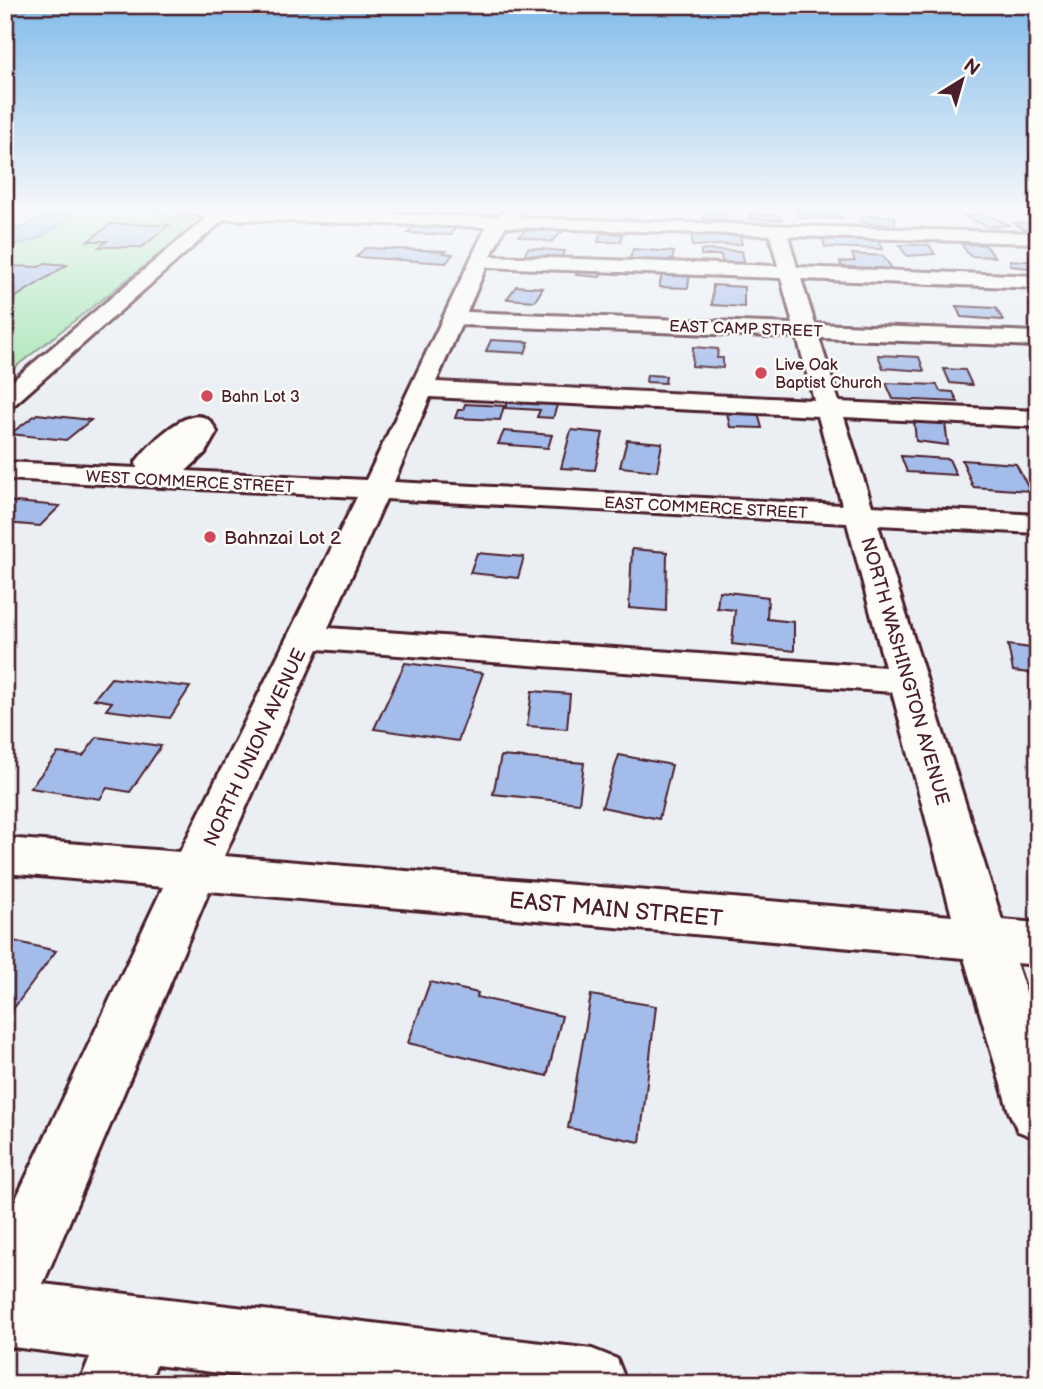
<svg xmlns="http://www.w3.org/2000/svg" width="1043" height="1389" font-family="'Balsamiq Sans',sans-serif">
<rect width="100%" height="100%" fill="#ebeff4"/>
<filter id="ink" filterUnits="userSpaceOnUse"><feTurbulence type="fractalNoise" baseFrequency=".0143" numOctaves="2"/><feDisplacementMap in="SourceGraphic" scale="14" xChannelSelector="R" yChannelSelector="G"/><feConvolveMatrix kernelMatrix="1 2 1 2 8 2 1 2 1" color-interpolation-filters="sRGB"/></filter>
<g filter="url(#ink)">
<path fill="#a2e5b0" stroke="#76826e" stroke-width="2" d="M72 208H160L159 213 201 222 5 375V247L37 239 71 217Z"/>
<path fill="#8dc7ec" stroke="#72849f" stroke-width="2" d="M42 208H72L71 217 37 239 5 247V234L26 226 44 215Z"/>
<g fill="#a4bce9" stroke="#4a1f2b" stroke-width="2">
<path d="M815 208H831L841 218H801L794 210Z"/>
<path d="M704 211 726 212V220L704 219Z"/>
<path d="M750 214 780 215 782 220 750 219Z"/>
<path d="M983 214 1010 225 990 227 963 216Z"/>
<path d="M861 215 895 217V225L861 223Z"/>
<path d="M1038 222V230L1028 231 1014 223Z"/>
<path d="M111 224H117L169 225 142 247H99L107 241H88Z"/>
<path d="M414 226 455 227 451 235 408 233Z"/>
<path d="M546 228 564 230 551 242 519 236 527 229 543 231Z"/>
<path d="M600 233 622 234 621 242H598Z"/>
<path d="M692 235 740 236 742 244 692 246Z"/>
<path d="M823 239 878 241 883 249 825 247Z"/>
<path d="M961 244 985 245 995 257 970 256Z"/>
<path d="M899 245H929L935 254 907 256Z"/>
<path d="M365 248 446 251 443 253 453 254 446 263 356 257Z"/>
<path d="M528 248 565 251 560 259 523 257Z"/>
<path d="M633 249 674 252 671 264 629 261Z"/>
<path d="M701 250 742 251 745 266 723 265 721 255H701Z"/>
<path d="M852 254 883 256 893 270 842 268 840 262 855 261Z"/>
<path d="M1010 260 1038 262V269L1010 266Z"/>
<path d="M45 263 67 265 11 300 5 299V268L10 266 39 267Z"/>
<path d="M581 267 604 269 600 277 576 275Z"/>
<path d="M663 271 690 272 688 288 659 287Z"/>
<path d="M713 285 744 287V307L712 305Z"/>
<path d="M516 286 543 288 535 301 507 299Z"/>
<path d="M956 306 996 308 1003 320 961 317Z"/>
<path d="M491 340 529 342 525 353 486 351Z"/>
<path d="M693 347 718 349 717 358H723V368L692 366Z"/>
<path d="M878 355 919 357 924 371 883 368Z"/>
<path d="M944 369 965 370 972 385 950 383Z"/>
<path d="M647 375 666 376 665 383 646 382Z"/>
<path d="M886 383 937 385 940 391 953 392 958 402 893 399Z"/>
<path d="M509 399 558 402 553 418 537 417 540 410 505 408Z"/>
<path d="M465 404 504 406 500 420 455 418 458 410H463Z"/>
<path d="M727 413H758L762 428 730 427Z"/>
<path d="M37 414 91 420 66 440 10 434Z"/>
<path d="M914 420 945 423 948 445 916 441Z"/>
<path d="M571 430 603 433 595 470 561 468Z"/>
<path d="M504 431 552 435 548 448 498 444Z"/>
<path d="M627 440 662 443 657 471 620 467Z"/>
<path d="M901 456 949 459 956 475 907 472Z"/>
<path d="M962 460 1016 464 1030 491 973 487Z"/>
<path d="M5 501 60 506 40 526 5 523Z"/>
<path d="M632 549 667 552 666 611 629 608Z"/>
<path d="M477 553 524 557 518 578 470 573Z"/>
<path d="M719 591 768 597 767 619 794 622V651L732 644 735 610 717 608Z"/>
<path d="M1008 645 1038 649V674L1013 671Z"/>
<path d="M405 663 483 673 458 741 374 729Z"/>
<path d="M111 678 190 687 170 718 106 710 112 702 94 699Z"/>
<path d="M532 691 570 694 567 729 527 726Z"/>
<path d="M97 737 161 746 130 792 107 788 100 799 30 788 58 753 83 756Z"/>
<path d="M619 755 672 765 659 819 602 807Z"/>
<path d="M501 756 584 763 579 803 493 794Z"/>
<path d="M5 939 56 951 5 1020Z"/>
<path d="M430 982 478 993 477 997 562 1016 547 1076 408 1043Z"/>
<path d="M591 995 656 1006 640 1142 568 1128Z"/>
</g>
<g fill="none" stroke-linecap="round" stroke-linejoin="round">
<g stroke="#4a1f2b" stroke-width="6">
<path id="minor" d="M177 208 497 217 508 208H526L517 218 1038 233V243L788 236 797 267 1038 276V288L801 279 815 324 1038 332V346L819 338 839 402 1038 411V427L844 417 872 506 1038 515V533L878 525 1002 920 1038 923V965L1016 963 1038 1027V1139L1018 1131 1009 1112 964 958 209 891 43 1284 592 1349 617 1359 627 1384H308L156 1365 149 1384H79L90 1357 5 1346V1222L163 887 5 873V838L180 852 357 497 5 479V462L137 468 136 462C146 447 187 405 207 419 211 421 215 428 217 432L205 453 186 471 366 480 486 227 224 219 14 405 5 407V387L207 217 179 211ZM505 227 770 235 778 266 491 256ZM486 267 781 278 793 324 467 312ZM461 325 797 337 814 400 436 382ZM430 397 818 416 842 505 394 482ZM386 499 847 523 885 667 328 628ZM318 649 892 692 952 916 224 856Z"/>
</g>
<use href="#minor" fill="#fdfcf7" fill-rule="evenodd"/>
</g>
</g>
<linearGradient id="sky" x2="0" y2="1"><stop stop-color="#83bcea"/><stop offset="0.52" stop-color="#f6f8fa"/><stop offset="1" stop-color="#f6f8fa" stop-opacity="0"/></linearGradient>
<rect width="1043" height="403" fill="url(#sky)"/>
<g fill="#d1495b" stroke="#fdfcf7" stroke-width="2.5">
<circle cx="761" cy="373" r="7"/>
<circle cx="207" cy="396" r="7"/>
<circle cx="210" cy="537" r="7"/>
</g>
<g text-anchor="middle" stroke-width="5" stroke-linejoin="round" paint-order="stroke">
<g font-size="16" fill="#4a1f2b" stroke="#fdfcf7">
<text transform="translate(746 328) rotate(2)" y="6">EAST CAMP STREET</text>
<text transform="translate(190 481) rotate(3)" y="6">WEST COMMERCE STREET</text>
<text transform="translate(706 507) rotate(3)" y="6">EAST COMMERCE STREET</text>
</g>
<g font-size="16" fill="#4a1f2b" stroke="#fdfcf7" text-anchor="start">
<text x="775" y="370">Live Oak<tspan x="775" dy="18">Baptist Church</tspan></text>
<text x="221" y="402">Bahn Lot 3</text>
</g>
<g font-size="19" fill="#4a1f2b" stroke="#fdfcf7" text-anchor="start">
<text x="224" y="544">Bahnzai Lot 2</text>
</g>
<g font-size="19" fill="#4a1f2b" stroke="#fdfcf7">
<text transform="translate(906 671) rotate(74)" y="7">NORTH WASHINGTON AVENUE</text>
<text transform="translate(254 747) rotate(-65)" y="7">NORTH UNION AVENUE</text>
</g>
<g font-size="23" fill="#4a1f2b" stroke="#fdfcf7">
<text transform="translate(616 909) rotate(5)" y="8">EAST MAIN STREET</text>
</g>
</g>
<rect width="1043" height="1389" fill="none" stroke="#fdfcf7" stroke-width="28"/>
<rect x="14" y="14" width="1015" height="1361" fill="none" stroke="#4a1f2b" stroke-width="2.5" filter="url(#ink)"/>
<g transform="translate(962 80) rotate(37)" stroke="#fdfcf7" stroke-width="5" paint-order="stroke">
<path d="M0-5L12 26L0 18L-12 26Z" fill="#4a1f2b"/>
<text y="-10" font-size="19" font-weight="bold" text-anchor="middle" fill="#4a1f2b">N</text>
</g>
</svg>
